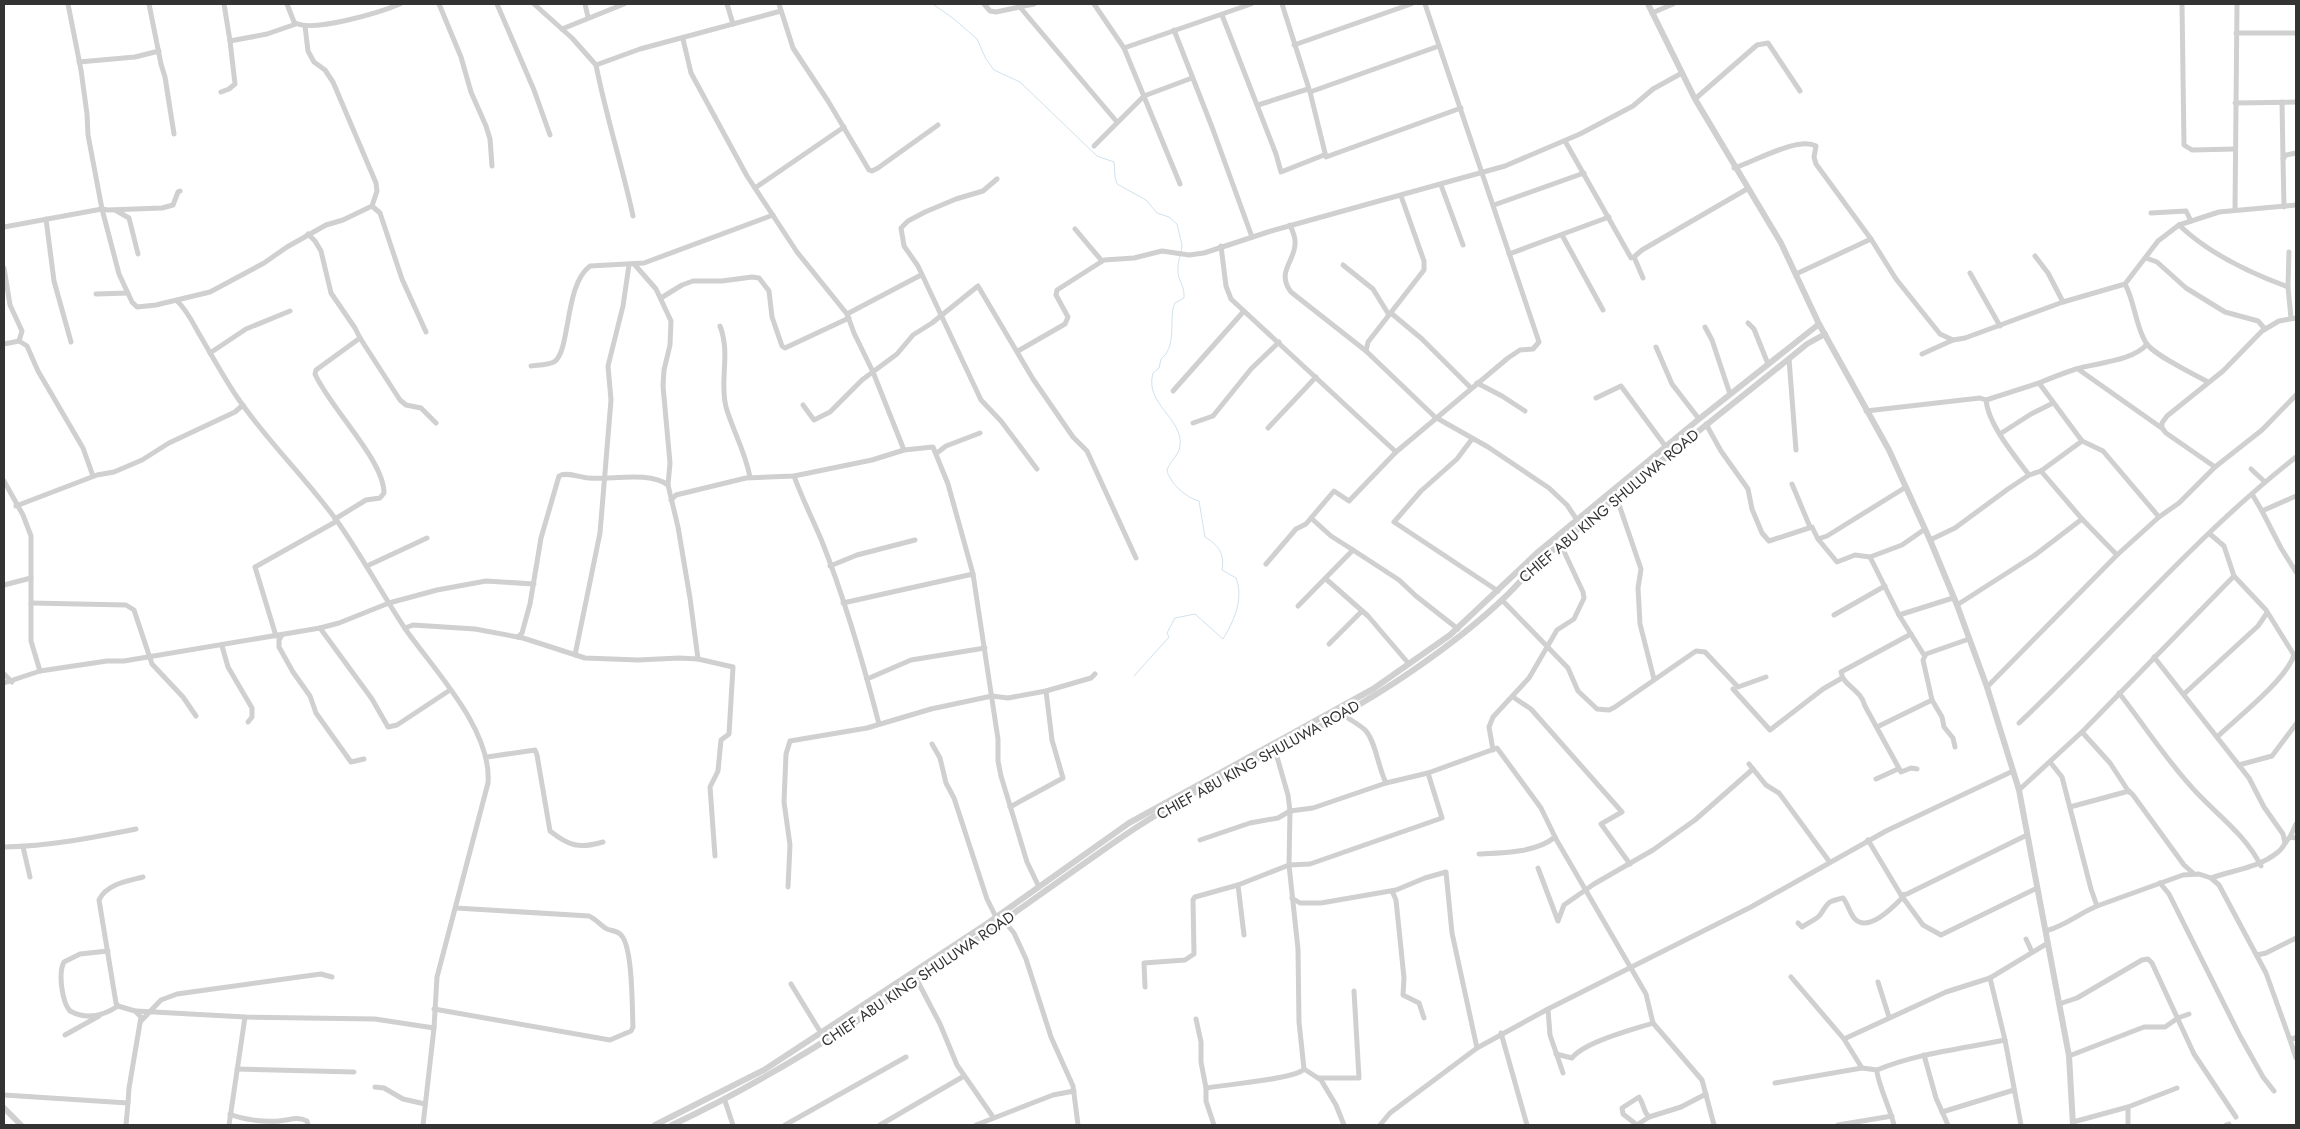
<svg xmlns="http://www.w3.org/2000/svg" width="2300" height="1129" font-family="Jost,sans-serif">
<rect width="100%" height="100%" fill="#fff"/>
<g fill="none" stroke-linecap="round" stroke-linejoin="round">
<g stroke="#cfe2ee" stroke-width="1">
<path d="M933 4 954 19 977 39 986 59 994 70 1020 82 1097 156 1114 162 1115 177 1117 184 1146 200 1157 213 1169 217 1177 224 1182 245 1181 252"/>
<path d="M1134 676 1169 637 1167 633 1175 618 1195 614 1223 639C1234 621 1244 599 1236 578L1222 570C1225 553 1218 545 1205 537L1199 501C1186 498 1169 482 1167 470 1170 461 1179 455 1180 446 1184 419 1144 404 1153 373L1159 368 1161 359C1176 347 1170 325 1173 308L1175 303 1184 298C1185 281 1173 280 1180 256"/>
</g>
<g stroke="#d0d0d0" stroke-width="5">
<path d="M68 4 81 70 87 114 88 135 102 209 119 274 132 302 137 307 156 305 210 292 264 263 287 247 326 225 343 220 372 206 377 191 376 183 333 82 325 70 314 62 308 51 305 26"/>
<path d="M149 4 161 64 165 77 174 134"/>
<path d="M224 4 230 41 267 34 296 24"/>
<path d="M287 4 294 22C310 34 381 12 400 4"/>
<path d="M439 4 461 57 471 92 486 126 490 139 492 166"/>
<path d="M497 4 534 90 550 135"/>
<path d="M534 4 572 38 596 65 640 49 781 11"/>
<path d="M585 4 588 17"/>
<path d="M727 4 733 24"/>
<path d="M779 4 793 48 828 101 869 170 872 171 878 168 938 125"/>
<path d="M984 4 990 11 996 12 1034 4"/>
<path d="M1094 4 1124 48 1180 184"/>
<path d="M1282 4 1310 92 1326 157 1461 108"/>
<path d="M2182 4 2184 145 2192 150 2235 149"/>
<path d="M1019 6 1117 122"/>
<path d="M1652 13 1673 4"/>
<path d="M1222 15 1276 154 1281 172 1324 155"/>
<path d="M562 29 624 4"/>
<path d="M1174 30 1212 127 1252 237"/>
<path d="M2236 33H2296"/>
<path d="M683 39 691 73 747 176 797 252 847 314 854 333 873 372 904 450"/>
<path d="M1294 45 1411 4"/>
<path d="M1124 48 1251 4"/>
<path d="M79 62 135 57 159 51"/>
<path d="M596 65C606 116 622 165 633 216"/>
<path d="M221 92 229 89 235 84 230 41"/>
<path d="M1310 92 1439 46"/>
<path d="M1695 99 1757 45 1768 43 1800 91"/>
<path d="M2282 102 2283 159"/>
<path d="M2235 103 2296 102"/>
<path d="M1258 105 1308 89"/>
<path d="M1565 141 1630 256 1631 258 1634 257 1643 278"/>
<path d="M1094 146 1144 96 1192 78"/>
<path d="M1734 168C1754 162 1798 136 1816 146L1814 157 1816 164 1871 239 1896 279 1940 334 1953 340 1965 338 2063 302 2125 284 2158 241 2179 225 2219 212 2296 205"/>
<path d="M997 179 983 191 956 199 925 212 908 221 901 228 904 246 918 266 981 400 1001 421 1037 469"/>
<path d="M1441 185 1463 245"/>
<path d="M755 188 844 127"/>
<path d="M1494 205 1584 173"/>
<path d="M372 206 380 213 402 279 426 332"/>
<path d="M2284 207 2283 159 2286 155 2296 153"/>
<path d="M115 210 129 218 138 254"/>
<path d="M2235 210 2237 4"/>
<path d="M2151 213 2186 211 2191 221"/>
<path d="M46 219 54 281 71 342"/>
<path d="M1290 225C1292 230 1295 236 1295 241 1297 260 1275 271 1291 292L1366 351 1435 417 1488 447 1549 488 1567 505 1577 520"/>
<path d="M2179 225C2209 254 2250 273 2288 287"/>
<path d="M4 227 102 209 108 210 162 208 173 205 178 192 180 191"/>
<path d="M1075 229 1102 261"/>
<path d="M308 234 315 241 321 251 331 293 355 328 360 338 400 400 406 405 421 408 436 423"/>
<path d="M1562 235 1603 310"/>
<path d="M1221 246 1226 286 1231 299 1396 452"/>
<path d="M2289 252 2288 287 2291 318"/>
<path d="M1509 254 1609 217"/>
<path d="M2035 256 2048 273 2063 302"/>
<path d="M1634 257 1642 250 1747 189"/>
<path d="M2146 258 2157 262 2186 288 2225 312 2258 321 2265 329"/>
<path d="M635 265 656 289 671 321 670 345 664 370 663 386 670 463 668 485 678 527 690 598 698 659"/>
<path d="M1343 265 1373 289 1389 315"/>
<path d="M4 268 10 305 22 331 19 341"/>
<path d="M1970 273 2000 326"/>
<path d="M1796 274 1871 239"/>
<path d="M2125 284C2135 302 2135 325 2146 343 2154 355 2193 374 2208 382"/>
<path d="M96 294 128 293"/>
<path d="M661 298 682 285 693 281H722L752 277 759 278 769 291 772 317 782 346 785 348 849 318"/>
<path d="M177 301C186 309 192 321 198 332 211 354 223 376 237 397 267 441 306 478 337 521 362 556 382 594 406 630 436 672 492 730 488 783L437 977 434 1028 423 1125"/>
<path d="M1391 313 1422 339 1471 388"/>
<path d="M847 314 921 275"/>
<path d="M1748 323 1754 329 1768 364"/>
<path d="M720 326C731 355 719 380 726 407 733 431 745 451 750 477"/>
<path d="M1705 327 1712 340 1730 394"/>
<path d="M4 344 19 341 27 346 38 371 83 448 93 476"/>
<path d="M2147 344C2134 361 2095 363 2076 369 2064 373 2051 378 2039 383L2082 441 2103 451 2159 517"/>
<path d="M1656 347 1672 384 1699 419"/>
<path d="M1018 351 1065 324 1068 317 1056 295 1057 290 1104 260 1134 258 1162 251 1189 255 1204 253 1271 231 1505 166 1580 134 1633 106 1653 89 1682 73"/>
<path d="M1366 351 1368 342 1424 270V261L1401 196"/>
<path d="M210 353 246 329 290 311"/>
<path d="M1922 354 1953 340"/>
<path d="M1789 359 1796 450"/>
<path d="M531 366C538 365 548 365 554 362 571 351 564 285 590 266L644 263 773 215"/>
<path d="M2078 369 2163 429"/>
<path d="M1477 383 1502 396 1525 411"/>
<path d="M1173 391 1244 311"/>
<path d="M1596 398 1621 386 1666 447"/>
<path d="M1986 400 2039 383"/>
<path d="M803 405 814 420 830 412 862 380 897 354 913 335 932 323 978 286 1033 379 1073 437 1087 451 1136 558"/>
<path d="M1866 411 1980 398 1986 400C1988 424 2014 455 2029 475"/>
<path d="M1193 423 1213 416 1251 369 1279 342"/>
<path d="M1706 424 1721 451 1748 489 1752 509 1762 533 1769 541 1812 527 1818 539 1827 536 1906 487"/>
<path d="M1268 428 1316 377"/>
<path d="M2000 434 2031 414 2053 403"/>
<path d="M1472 439 1457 459 1421 491 1394 522 1498 591"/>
<path d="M937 453 946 446 980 433"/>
<path d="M2215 467 2166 433 2162 428V423L2167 416 2223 371 2262 331 2279 321 2296 318"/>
<path d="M2251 469 2265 482"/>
<path d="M2041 471 2082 519 2117 555"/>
<path d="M794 476C802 498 812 518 821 539 845 599 863 662 879 724"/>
<path d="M4 481 23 515 31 536V641L40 671"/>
<path d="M1792 484 1810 527"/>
<path d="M1614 490 1641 569 1638 588 1640 624 1654 679"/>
<path d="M2252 494 2262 511 2296 496"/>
<path d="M671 500 676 495 746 478 794 476 872 460 904 450 933 447 948 484 973 574 998 739V761L1001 776 1027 862 1039 887"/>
<path d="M16 506 97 475 114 472 142 460 169 443 235 412 243 405"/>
<path d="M2262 511 2281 548 2296 572"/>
<path d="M335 519 366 500 380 498 384 493C384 460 330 408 315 374L316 370 360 338"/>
<path d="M1818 539 1837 562 1855 555 1870 557 1902 545 1925 529"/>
<path d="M1930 540 1955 528 2008 489 2029 475 2041 471 2082 441"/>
<path d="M1353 550 1399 580 1416 596 1458 629"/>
<path d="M1870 557 1899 615 1953 598"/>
<path d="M1266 564 1296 529 1306 524 1334 491 1349 501 1396 452 1508 358 1520 350 1533 349 1539 342 1425 4"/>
<path d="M367 566 427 538"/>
<path d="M830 566 857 555 915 540"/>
<path d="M1326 579 1368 616 1409 664"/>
<path d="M4 585 31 578"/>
<path d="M1502 600 1568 668 1578 691 1597 709 1609 710 1615 707 1696 651 1705 652 1738 687 1766 677"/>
<path d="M31 603 126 605 134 610 152 664 183 697 196 716"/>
<path d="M843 603 973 574"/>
<path d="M1957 605 2035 555 2082 519"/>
<path d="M1298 606 1353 550 1331 536 1311 518"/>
<path d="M1834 615 1885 586"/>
<path d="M1899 615 1924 655"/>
<path d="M320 628 372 699 388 727 397 725 450 690"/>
<path d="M405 628 413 625 475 629 523 638 585 658 638 660 679 658 698 659 733 667 729 734 721 740 718 771 710 787 715 856"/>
<path d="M1911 634 1841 672C1843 686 1861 689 1865 706L1901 772 1911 768 1917 769"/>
<path d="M282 635 279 640V647L293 672 310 696 316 713 351 762 364 759"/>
<path d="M276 636 255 567 337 521"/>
<path d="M518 637 522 633 530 604 541 538 559 476C567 471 580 478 589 478 611 480 649 471 668 485"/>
<path d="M1329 644 1362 611"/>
<path d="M222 646 228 667 252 708V717L248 722"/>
<path d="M575 655 600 533 611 400 608 366 623 306 629 265"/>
<path d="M2154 657 2249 778 2264 807 2283 834 2285 843"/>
<path d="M4 674 12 682"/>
<path d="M867 679 911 660 985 648"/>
<path d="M4 683 40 671 107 661H124L320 628 339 623 389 603 437 590 486 581 534 584"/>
<path d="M1987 687 2117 555 2159 517 2179 503 2215 467 2262 430 2296 395"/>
<path d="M1733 689 1770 730 1823 689 1842 678"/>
<path d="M2119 693C2145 726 2168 763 2198 794 2220 817 2246 836 2261 866"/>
<path d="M2184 694 2258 626 2267 613"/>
<path d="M1513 697 1531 709 1622 812 1601 824 1630 864"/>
<path d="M1344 715C1350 720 1362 726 1366 731 1376 743 1378 767 1386 783"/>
<path d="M2019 723C2112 636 2195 536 2296 457"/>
<path d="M1877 727 1932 700"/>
<path d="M2082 732 2110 763 2129 792"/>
<path d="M2217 737C2237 718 2286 680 2294 655L2266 610 2234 576"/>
<path d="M932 744 940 758 946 783 954 798 987 899 997 919"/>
<path d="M1955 747 1953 738 1944 727 1942 717 1932 700 1923 660 1926 654 1969 639"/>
<path d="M1493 750 1489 727 1493 717 1529 678 1557 630 1574 619 1584 598 1583 592 1561 545"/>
<path d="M487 757 535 750 537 755 550 831C569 846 579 849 603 842"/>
<path d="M2050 762 2062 777 2091 889 2097 906"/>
<path d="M1749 764 1766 785 1779 793 1829 861"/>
<path d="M2239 765 2272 756 2296 724"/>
<path d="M1876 779 1898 769"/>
<path d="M2019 790 2084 730 2234 576 2224 546 2210 534"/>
<path d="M1010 807 1063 778 1052 740 1046 691"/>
<path d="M2070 807 2129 791 2133 795 2184 865 2193 873"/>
<path d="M2290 837 2296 824"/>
<path d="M1200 840 1250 823 1278 818 1290 811 1313 808 1386 783 1428 773 1497 748 1541 808 1556 839 1646 994 1653 1023 1702 1080 1714 1125"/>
<path d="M1868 840 1901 895 1907 894 2027 835"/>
<path d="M4 847C49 846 92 838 136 829"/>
<path d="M23 847 30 877"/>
<path d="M1479 854C1502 853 1536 853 1555 837"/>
<path d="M1538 868 1558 921 1564 905 1594 884 1653 850 1695 820 1753 769"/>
<path d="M2211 878C2233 870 2259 868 2278 852 2284 848 2285 841 2290 837L2296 838"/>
<path d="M2160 883 2169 894 2240 1036 2263 1077 2274 1091"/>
<path d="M788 887 790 845 784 802 786 754 790 741 867 728 931 709 992 696 1008 698 1046 691 1091 678 1095 674"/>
<path d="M1392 891 1396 900 1404 978 1403 995 1419 1003 1424 1018"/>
<path d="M1901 895 1923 925 1941 935 2037 888"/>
<path d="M1292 898 1300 903H1321L1396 890 1425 878 1446 872 1452 933 1477 1048 1548 1009 1751 907 1886 831 2013 771"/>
<path d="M1004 921 1014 933 1026 959 1051 1037 1073 1086 1078 1125"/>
<path d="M1798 923 1802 927C1807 923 1816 920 1820 915 1829 902 1826 902 1843 898 1848 904 1850 914 1855 919 1869 933 1894 906 1903 897"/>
<path d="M2046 931C2067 925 2078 914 2097 906L2183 875 2199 874 2211 878 2219 885 2266 973 2289 1037 2293 1039 2296 1037"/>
<path d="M1244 935 1238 885 1289 865 1310 864 1442 818 1428 773"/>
<path d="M2026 939 2032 952"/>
<path d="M108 951 80 954 64 962C58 973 62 1002 70 1011 86 1020 103 1016 118 1006"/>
<path d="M2257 955 2266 953 2296 938"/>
<path d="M1791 977 1844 1039"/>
<path d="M1990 978 2048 943"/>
<path d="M917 980 940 1024 957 1065 993 1117"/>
<path d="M1878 982 1889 1017"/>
<path d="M791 984 821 1033"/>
<path d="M1145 987 1144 963 1185 960 1194 954 1193 900 1195 897 1238 885"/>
<path d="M2059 1004 2077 998 2142 960 2148 959 2152 963 2194 1054 2236 1117"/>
<path d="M434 1009 610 1040 631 1031 633 1027C632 1008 633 947 621 935 618 931 612 931 607 929 601 926 596 919 589 916L456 908"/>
<path d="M1548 1009 1550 1035 1563 1073"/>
<path d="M136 1011 245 1017 375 1019 434 1028"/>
<path d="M1196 1019 1201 1042V1062L1206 1088V1101L1214 1125"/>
<path d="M141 1021 161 1000 177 994 299 977 321 974 332 977"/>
<path d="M1501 1033 1527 1125"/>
<path d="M65 1035 99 1016"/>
<path d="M2289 1037 2296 1058"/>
<path d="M1556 1054 1572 1058C1584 1042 1632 1030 1653 1023"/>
<path d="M1924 1055 1936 1098 1948 1125"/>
<path d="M2069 1056 2144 1027H2165L2178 1018 2189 1014"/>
<path d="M237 1069 354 1072"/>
<path d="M1304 1069 1321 1080 1336 1105 1344 1125"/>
<path d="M1877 1070 1862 1068 1844 1039 1946 992 1990 978 2005 1040"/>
<path d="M1318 1078H1359L1354 991"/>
<path d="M1775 1083 1862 1068"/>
<path d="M375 1087 384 1088 403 1099 425 1104"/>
<path d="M1206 1088C1222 1085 1297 1079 1304 1069L1299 1022 1298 949 1289 865 1290 811 1288 795 1275 750"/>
<path d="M4 1095 128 1103 129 1088 141 1017 135 1011 118 1006 116 1003 99 900C106 884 128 881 143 877"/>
<path d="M725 1101 733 1125"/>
<path d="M2128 1107 2177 1088"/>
<path d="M1942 1112 2014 1090"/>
<path d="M230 1114C243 1120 265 1122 279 1121 290 1120 297 1116 307 1121L308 1125"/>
<path d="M2073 1122 2128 1107V1125"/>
<path d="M126 1125 128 1103"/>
<path d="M229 1125 245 1017"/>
<path d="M785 1125 906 1057"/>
<path d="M880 1125 964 1076"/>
<path d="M976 1125 1053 1095 1074 1091"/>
<path d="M1380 1125 1390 1113 1477 1048"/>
<path d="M1637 1125 1649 1117 1681 1107 1706 1094"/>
<path d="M1637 1125 1623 1114 1622 1108 1639 1097C1644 1104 1643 1111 1649 1117"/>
<path d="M1838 1125 1892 1116"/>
<path d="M1894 1125C1891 1111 1876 1079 1877 1070 1918 1053 1961 1049 2005 1040L2021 1125"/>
<path d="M2226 1125 2229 1124"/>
</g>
<g stroke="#d0d0d0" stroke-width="6">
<path d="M1648 4 1695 99 1781 243 1819 324 1889 450 1930 540 1957 605 1987 687 2019 790 2069 1056 2073 1125"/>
<path d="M4 1108 21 1125"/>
<path d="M655 1125 764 1070 988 923 1129 823 1373 689 1450 635 1538 552 1699 419 1819 324"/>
<path d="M672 1125C834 1049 976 938 1122 837 1214 774 1320 735 1412 671 1444 649 1476 625 1504 598 1516 587 1526 574 1538 563 1625 487 1718 417 1807 344L1825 334"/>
</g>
</g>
<g text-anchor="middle" stroke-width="5" stroke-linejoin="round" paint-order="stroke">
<g font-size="15" fill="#333" stroke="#fff">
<text transform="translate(1609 506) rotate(-40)" y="5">CHIEF ABU KING SHULUWA ROAD</text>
<text transform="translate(1258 760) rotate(-29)" y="5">CHIEF ABU KING SHULUWA ROAD</text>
<text transform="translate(918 979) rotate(-34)" y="5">CHIEF ABU KING SHULUWA ROAD</text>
</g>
</g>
<rect width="2300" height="1129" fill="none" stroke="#333333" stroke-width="10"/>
</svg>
